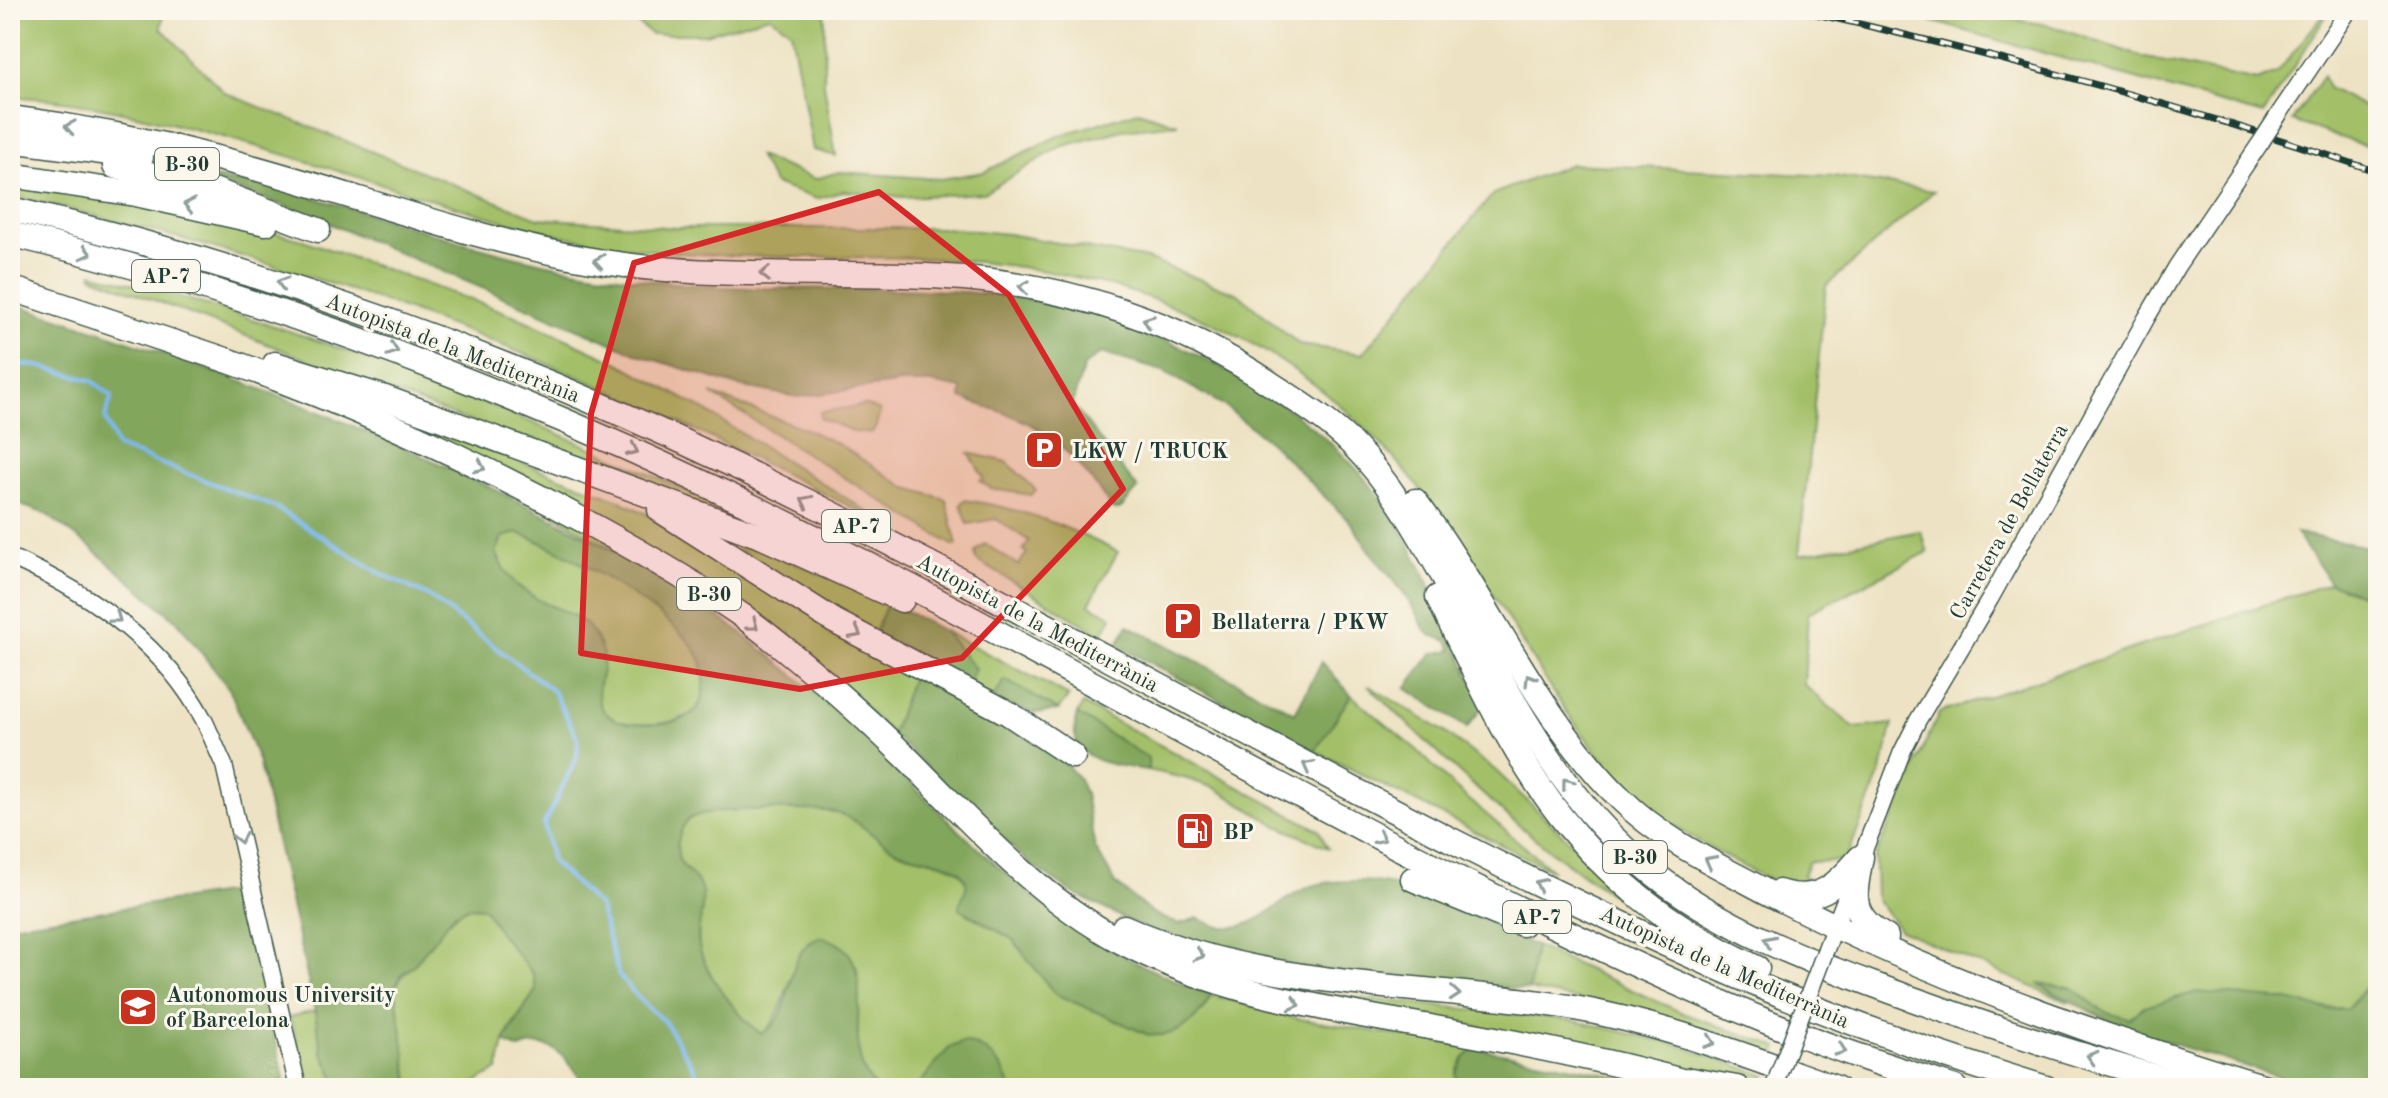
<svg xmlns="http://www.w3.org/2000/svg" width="2388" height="1098" font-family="'Old Standard TT',serif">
<rect width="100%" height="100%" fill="#fbf7ec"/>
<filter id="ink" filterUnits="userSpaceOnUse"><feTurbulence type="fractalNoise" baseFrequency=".0125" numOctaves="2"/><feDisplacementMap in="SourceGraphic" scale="16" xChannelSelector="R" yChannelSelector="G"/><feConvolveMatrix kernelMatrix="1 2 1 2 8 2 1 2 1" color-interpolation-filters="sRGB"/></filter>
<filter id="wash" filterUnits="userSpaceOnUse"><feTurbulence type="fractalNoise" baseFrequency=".006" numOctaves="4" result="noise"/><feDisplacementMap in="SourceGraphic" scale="32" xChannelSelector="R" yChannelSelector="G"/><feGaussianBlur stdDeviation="1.8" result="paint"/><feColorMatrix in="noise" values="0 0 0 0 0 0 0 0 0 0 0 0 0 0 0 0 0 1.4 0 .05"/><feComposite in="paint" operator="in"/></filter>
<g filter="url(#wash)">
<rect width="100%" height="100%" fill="#ede2c3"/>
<g fill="#a3c067" stroke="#617e4e" stroke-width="2">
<path d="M10 10H164L161 28 225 93 538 218 677 228H945L1008 234 1147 259 1238 294 1300 345 1362 354 1493 194 1571 164 1833 176 1934 191 1826 286 1799 555 1920 531 1928 552 1808 613 1804 685 1854 728 1893 724 1880 775 1847 857 1836 861 1808 862 1803 877 1823 882C1794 895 1761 876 1735 862 1702 844 1667 824 1639 798 1554 717 1509 608 1440 515 1402 463 1353 411 1300 374 1187 294 1051 262 914 258 805 255 697 262 589 241 524 229 461 208 397 189 293 157 190 124 83 104 59 99 34 98 10 96Z"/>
<path d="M620 10H825L824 84 836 156 813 150 791 31 770 16 705 34H651Z"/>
<path d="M1892 10H1958L2048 25 2146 58 2257 81 2277 73 2327 10H2330L2263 115Z"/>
<path d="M2323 76 2328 88 2378 114V150L2292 121Z"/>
<path d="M1138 111 1178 124 1122 130 1060 147 984 193 903 197 844 191 817 199 774 184 758 156 815 179 839 172 941 179 984 172 1058 136Z"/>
<path d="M10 182 237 223 303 240 513 315 617 362 701 408 899 531C778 471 657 408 531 357 362 288 188 236 10 195Z"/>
<path d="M92 273C332 334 562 428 783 537L401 396 92 276Z"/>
<path d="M711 394 806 429 838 444 907 488 946 499 957 545 954 546Z"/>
<path d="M364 402 614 498 649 515 913 674 892 734 838 683Z"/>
<path d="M865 405 879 410 880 413 875 429 871 433 854 432 820 418V412Z"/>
<path d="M969 453 1007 462 1036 490 1031 495 992 489 980 481 984 478Z"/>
<path d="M964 500C1020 507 1068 527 1118 552L1089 604 1112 617 1102 635 976 560 975 552 985 544 1018 565 1027 553 1023 550 1029 541 996 519 968 524 961 504Z"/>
<path d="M704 527 763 549 888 602 873 637Z"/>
<path d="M518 533C563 548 662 608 691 644 704 660 711 690 698 707 683 728 618 732 603 710 592 696 601 673 603 657L559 609 543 603 515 583 503 569 496 552 502 537Z"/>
<path d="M2330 583 2378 600V966L2371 981 2347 1008 2145 1007 2129 1019 2104 1012 2071 987 2040 985 2070 1003 1900 930 1876 899 1875 857 1939 713Z"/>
<path d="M944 631 1069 696 1058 710 1005 680 993 698 967 685 975 669Z"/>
<path d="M1368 685 1440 729 1495 770 1648 916C1541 855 1454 770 1368 685Z"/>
<path d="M1351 695 1417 750 1453 786 1553 871 1315 751Z"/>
<path d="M1083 704 1319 830 1328 848 1278 826 1215 788 1184 778 1148 770V758L1077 714Z"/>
<path d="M777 809C797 811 819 807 839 812 863 819 878 843 902 852 918 859 954 861 964 877 970 886 967 904 967 914L1012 939 1055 994 1149 1035 1203 1011 1211 995 1300 1019 1475 1048 1463 1059 1456 1074 1461 1088H1011L1002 1067 978 1047 916 1088H877C846 1062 861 1006 857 969 853 958 845 953 837 946 791 907 793 1019 761 1034 737 1015 713 984 701 956 697 946 700 937 698 926 695 899 656 838 692 817 707 808 757 810 777 809Z"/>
<path d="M468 907 484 908 533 974 536 990 509 1030 504 1042 498 1070 466 1088H410L395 988C401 976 407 972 415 963 433 943 443 919 468 907Z"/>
<path d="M1535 946 1685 1014 1778 1047 1775 1056 1691 1024 1646 1013 1529 990Z"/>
<path d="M1293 991 1571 1020 1671 1043 1767 1076 1762 1081 1763 1084H1741L1634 1057Z"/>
<path d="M315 1011 322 1052 340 1088H311L290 1017Z"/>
</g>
<g fill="#82a65c" stroke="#507248" stroke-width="2" fill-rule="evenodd">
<path d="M197 176C237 181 276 187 315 198 413 226 510 262 611 275 658 282 706 287 753 288 860 290 968 283 1073 308 1124 320 1173 342 1219 366 1276 397 1330 435 1371 486 1422 549 1447 633 1484 705L1467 728 1406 688 1432 654 1452 650 1448 641 1430 635 1424 629 1418 615 1400 588 1368 549 1352 524 1271 443 1223 405 1163 371 1101 353 1084 366 1072 404 1138 489 1121 508 1113 510C1089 475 1064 441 1026 422 1006 412 982 406 961 398L962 389 930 383H902L798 397 738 386 640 355 300 211Z"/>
<path d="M10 303C163 350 313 405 458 472 558 519 656 570 745 636 784 666 823 698 858 732 934 804 1006 885 1096 941 1132 963 1172 979 1211 995 1198 1021 1179 1038 1149 1035L1055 994 1012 939 959 908C960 897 970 890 965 879 956 860 921 859 903 853 875 843 859 815 828 811 803 810 704 805 688 820 682 826 680 834 678 842 674 871 693 867 701 889 706 903 698 923 698 938 699 968 738 1016 761 1034 800 1016 778 953 820 937 894 952 830 1050 877 1088H587C568 1062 555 1034 519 1049L504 1042 536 990 533 974 502 936 484 908 468 907 454 914 414 965 401 975 395 988 410 1088H340L322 1052 315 1011 258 760 230 690 177 621 89 546 46 514 10 501ZM518 533C561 547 676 616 698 654 705 667 706 687 701 701 693 720 673 723 655 724 638 724 616 726 604 711 591 695 604 676 603 658 603 650 593 632 588 626 576 614 559 610 545 603 522 593 505 576 496 553L502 537Z"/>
<path d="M2296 533 2378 549V600L2330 583Z"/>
<path d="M888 602 944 631 975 669 967 685 873 637Z"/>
<path d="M1128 625 1295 713 1322 662 1351 695 1315 751 1117 645Z"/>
<path d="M913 674 992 712 1067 765 1079 779 1085 794 1095 848 1116 884 1149 911 1163 918 1179 924 1198 918C1205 921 1213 926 1221 927 1257 932 1279 899 1309 887 1322 882 1342 881 1357 881 1420 881 1480 920 1535 946L1529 990 1274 965 1139 926 1073 893 1031 865 892 734Z"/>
<path d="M1005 680 1058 710C1033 717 1016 708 993 698Z"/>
<path d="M1077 714 1148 758V770C1114 765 1063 763 1077 714Z"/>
<path d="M238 891 287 1088H10V925Z"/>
<path d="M2378 966V1088H2315L2125 1029 2038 984 2071 987 2104 1012 2129 1019 2144 1007 2197 992 2288 1000 2329 1010 2348 1008 2371 981Z"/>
<path d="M963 1042C988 1045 1003 1066 1011 1088H916L949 1048Z"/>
<path d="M1475 1048 1589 1070 1661 1088H1461L1456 1074 1463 1059Z"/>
</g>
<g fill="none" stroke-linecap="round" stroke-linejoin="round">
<path stroke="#80bbf2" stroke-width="4" d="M10 363 38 366 91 380 112 396 105 418 117 447 275 507 378 572 430 597 553 691 578 739 577 757 544 824 552 862 599 906 619 976 642 1002 665 1022 706 1088"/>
</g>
</g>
<g filter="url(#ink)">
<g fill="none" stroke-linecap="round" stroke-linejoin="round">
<g stroke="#3e5649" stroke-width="19">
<g id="minor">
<path d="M2281 111 2349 10"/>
<path d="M10 557C89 592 162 642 204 720 211 735 217 750 224 765L298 1088"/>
<path d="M1826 949 1902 752 1918 720 1990 599 2147 317 2177 266 2261 142"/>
</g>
</g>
<g stroke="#3e5649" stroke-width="27">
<g id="highway">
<path d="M10 118C81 127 152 141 221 159 343 190 462 237 586 259 711 282 838 268 964 278 1072 287 1181 323 1271 384 1299 402 1329 421 1352 444 1391 483 1418 532 1445 579 1482 645 1517 713 1561 775 1590 816 1625 853 1666 883 1727 928 1799 957 1869 983 1975 1023 2084 1057 2194 1088"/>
<path d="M10 140 141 157"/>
<path d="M115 166 216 191 318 230"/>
<path d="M10 175 136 194 266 223"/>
<path d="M10 209C261 267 503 355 735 466 1084 634 1415 840 1772 991 1862 1028 1954 1060 2046 1088"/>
<path d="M10 234C311 307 592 422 867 564 1165 717 1453 892 1763 1020 1826 1046 1890 1067 1955 1088"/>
<path d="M10 288C83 313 156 336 229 361 352 405 473 460 588 523 641 552 694 582 744 617 803 661 858 710 911 762 976 828 1039 898 1122 942 1220 994 1327 1009 1435 1028 1527 1044 1618 1062 1707 1088"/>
<path d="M275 364 385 398 763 537 902 600"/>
<path d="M1415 501C1486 594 1538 719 1621 799 1661 839 1713 863 1763 890 1923 974 2096 1036 2269 1088"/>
<path d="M660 510 834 621 1008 713 1073 756"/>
<path d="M1438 597C1521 771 1574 882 1757 968"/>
<path d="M1861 857C1854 896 1848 915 1886 937"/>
<path d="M1413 879 1522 924"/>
<path d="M1779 892C1817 904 1835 887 1859 859"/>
<path d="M1124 927C1268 991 1418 982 1569 1007 1662 1023 1748 1057 1836 1088"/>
<path d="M1691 1080 1737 1088"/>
</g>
</g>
<use href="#minor" stroke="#fff" stroke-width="16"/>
<use href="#highway" stroke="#fff" stroke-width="24"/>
<g stroke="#1f3d34" stroke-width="7">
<path id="rail" d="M1799 10C1994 54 2189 107 2378 172"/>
</g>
<use href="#rail" stroke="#fbf7ec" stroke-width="4" stroke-dasharray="12" stroke-linecap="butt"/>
<g stroke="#3e5649" stroke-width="19" stroke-linecap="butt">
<g id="minor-bridge">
<path d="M2261 142 2281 111"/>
<path d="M1774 1086 1826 949"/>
</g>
</g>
<use href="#minor-bridge" stroke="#fff" stroke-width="16"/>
</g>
<defs><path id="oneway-chevron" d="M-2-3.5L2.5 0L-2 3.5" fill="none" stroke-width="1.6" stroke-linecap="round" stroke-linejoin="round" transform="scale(2)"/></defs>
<g stroke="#8f9e9a">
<use href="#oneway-chevron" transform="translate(70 127) rotate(-170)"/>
<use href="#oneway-chevron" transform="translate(189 205) rotate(-168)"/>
<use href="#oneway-chevron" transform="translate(86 253) rotate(15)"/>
<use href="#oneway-chevron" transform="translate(599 261) rotate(-171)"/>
<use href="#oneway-chevron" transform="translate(765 274) rotate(-179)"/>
<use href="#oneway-chevron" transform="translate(282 283) rotate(-162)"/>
<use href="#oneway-chevron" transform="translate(1024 287) rotate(-170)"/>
<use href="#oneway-chevron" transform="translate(1148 321) rotate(-159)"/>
<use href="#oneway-chevron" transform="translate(393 350) rotate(20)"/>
<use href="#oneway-chevron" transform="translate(633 450) rotate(25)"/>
<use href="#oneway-chevron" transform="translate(480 467) rotate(25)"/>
<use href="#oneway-chevron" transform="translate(806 501) rotate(-154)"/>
<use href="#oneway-chevron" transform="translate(116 618) rotate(37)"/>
<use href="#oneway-chevron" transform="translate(753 625) rotate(37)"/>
<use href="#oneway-chevron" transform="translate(856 633) rotate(28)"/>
<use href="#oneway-chevron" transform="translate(1530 679) rotate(-121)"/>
<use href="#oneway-chevron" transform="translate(1308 766) rotate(-152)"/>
<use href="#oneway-chevron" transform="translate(1567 783) rotate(-127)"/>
<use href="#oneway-chevron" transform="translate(240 838) rotate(77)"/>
<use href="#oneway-chevron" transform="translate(1380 838) rotate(27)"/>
<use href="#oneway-chevron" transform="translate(1710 861) rotate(-152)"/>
<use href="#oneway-chevron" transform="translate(1540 884) rotate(-154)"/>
<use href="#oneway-chevron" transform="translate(1769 941) rotate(-155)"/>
<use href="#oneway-chevron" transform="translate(1199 955) rotate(17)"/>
<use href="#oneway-chevron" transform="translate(1455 994) rotate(5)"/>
<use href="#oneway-chevron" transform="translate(1295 1004) rotate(14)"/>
<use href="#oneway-chevron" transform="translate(1710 1042) rotate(19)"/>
<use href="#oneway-chevron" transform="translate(1841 1050) rotate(21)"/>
<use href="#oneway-chevron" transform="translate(2092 1057) rotate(-163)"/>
</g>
</g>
<path fill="#d62828" fill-opacity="0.2" stroke="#d62828" stroke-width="6" stroke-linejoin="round" d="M879 192 1009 295 1123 489 962 658 800 689 581 653 591 414 634 263Z"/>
<defs>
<g id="parking-square" transform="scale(2)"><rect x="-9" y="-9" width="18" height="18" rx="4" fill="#c8321e" stroke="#fbf7ec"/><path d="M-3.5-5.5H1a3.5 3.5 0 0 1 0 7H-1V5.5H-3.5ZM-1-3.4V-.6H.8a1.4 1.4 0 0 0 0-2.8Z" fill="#fff"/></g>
<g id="fuel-square" transform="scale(2)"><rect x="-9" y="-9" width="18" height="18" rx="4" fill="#c8321e" stroke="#fbf7ec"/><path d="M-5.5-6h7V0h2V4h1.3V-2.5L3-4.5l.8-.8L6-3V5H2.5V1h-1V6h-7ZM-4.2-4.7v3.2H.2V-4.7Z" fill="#fff"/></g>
<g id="university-square" transform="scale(2)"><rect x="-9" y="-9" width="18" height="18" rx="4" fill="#c8321e" stroke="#fbf7ec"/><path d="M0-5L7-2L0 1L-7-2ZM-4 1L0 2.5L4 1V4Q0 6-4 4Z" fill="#fff"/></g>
</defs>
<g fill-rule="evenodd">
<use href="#parking-square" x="1044" y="450"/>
<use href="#parking-square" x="1183" y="621"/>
<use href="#fuel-square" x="1195" y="831"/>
<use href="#university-square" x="138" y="1007"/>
</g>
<g text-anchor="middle" stroke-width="6" stroke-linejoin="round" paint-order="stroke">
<g fill="#fbf7ec" stroke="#61756b" stroke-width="2">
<rect x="155" y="148" width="64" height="32" rx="6"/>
<rect x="132" y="260" width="68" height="32" rx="6"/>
<rect x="822" y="510" width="68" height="32" rx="6"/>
<rect x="677" y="578" width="64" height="32" rx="6"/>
<rect x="1603" y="841" width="64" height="32" rx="6"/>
<rect x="1503" y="901" width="68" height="32" rx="6"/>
</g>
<g font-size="20" font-weight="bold" fill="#1f3d34">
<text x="187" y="171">B-30</text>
<text x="166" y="283">AP-7</text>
<text x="856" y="533">AP-7</text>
<text x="709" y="601">B-30</text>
<text x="1635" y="864">B-30</text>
<text x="1537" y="924">AP-7</text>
</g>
<g font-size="22" fill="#1f3d34" stroke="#fbf7ec">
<text transform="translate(453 347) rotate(21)" y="8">Autopista de la Mediterrània</text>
<text transform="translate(2008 521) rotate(-61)" y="8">Carretera de Bellaterra</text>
<text transform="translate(1038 622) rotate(28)" y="8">Autopista de la Mediterrània</text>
<text transform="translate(1725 966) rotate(24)" y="8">Autopista de la Mediterrània</text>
</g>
<g font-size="22" font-weight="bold" fill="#1f3d34" stroke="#fbf7ec" text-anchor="start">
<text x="1072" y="458">LKW / TRUCK</text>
<text x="1211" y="629">Bellaterra / PKW</text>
<text x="1223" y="839">BP</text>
<text x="166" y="1002">Autonomous University<tspan x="166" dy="25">of Barcelona</tspan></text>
</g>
</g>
<rect width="2388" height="1098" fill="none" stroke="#fbf7ec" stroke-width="40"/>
</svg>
